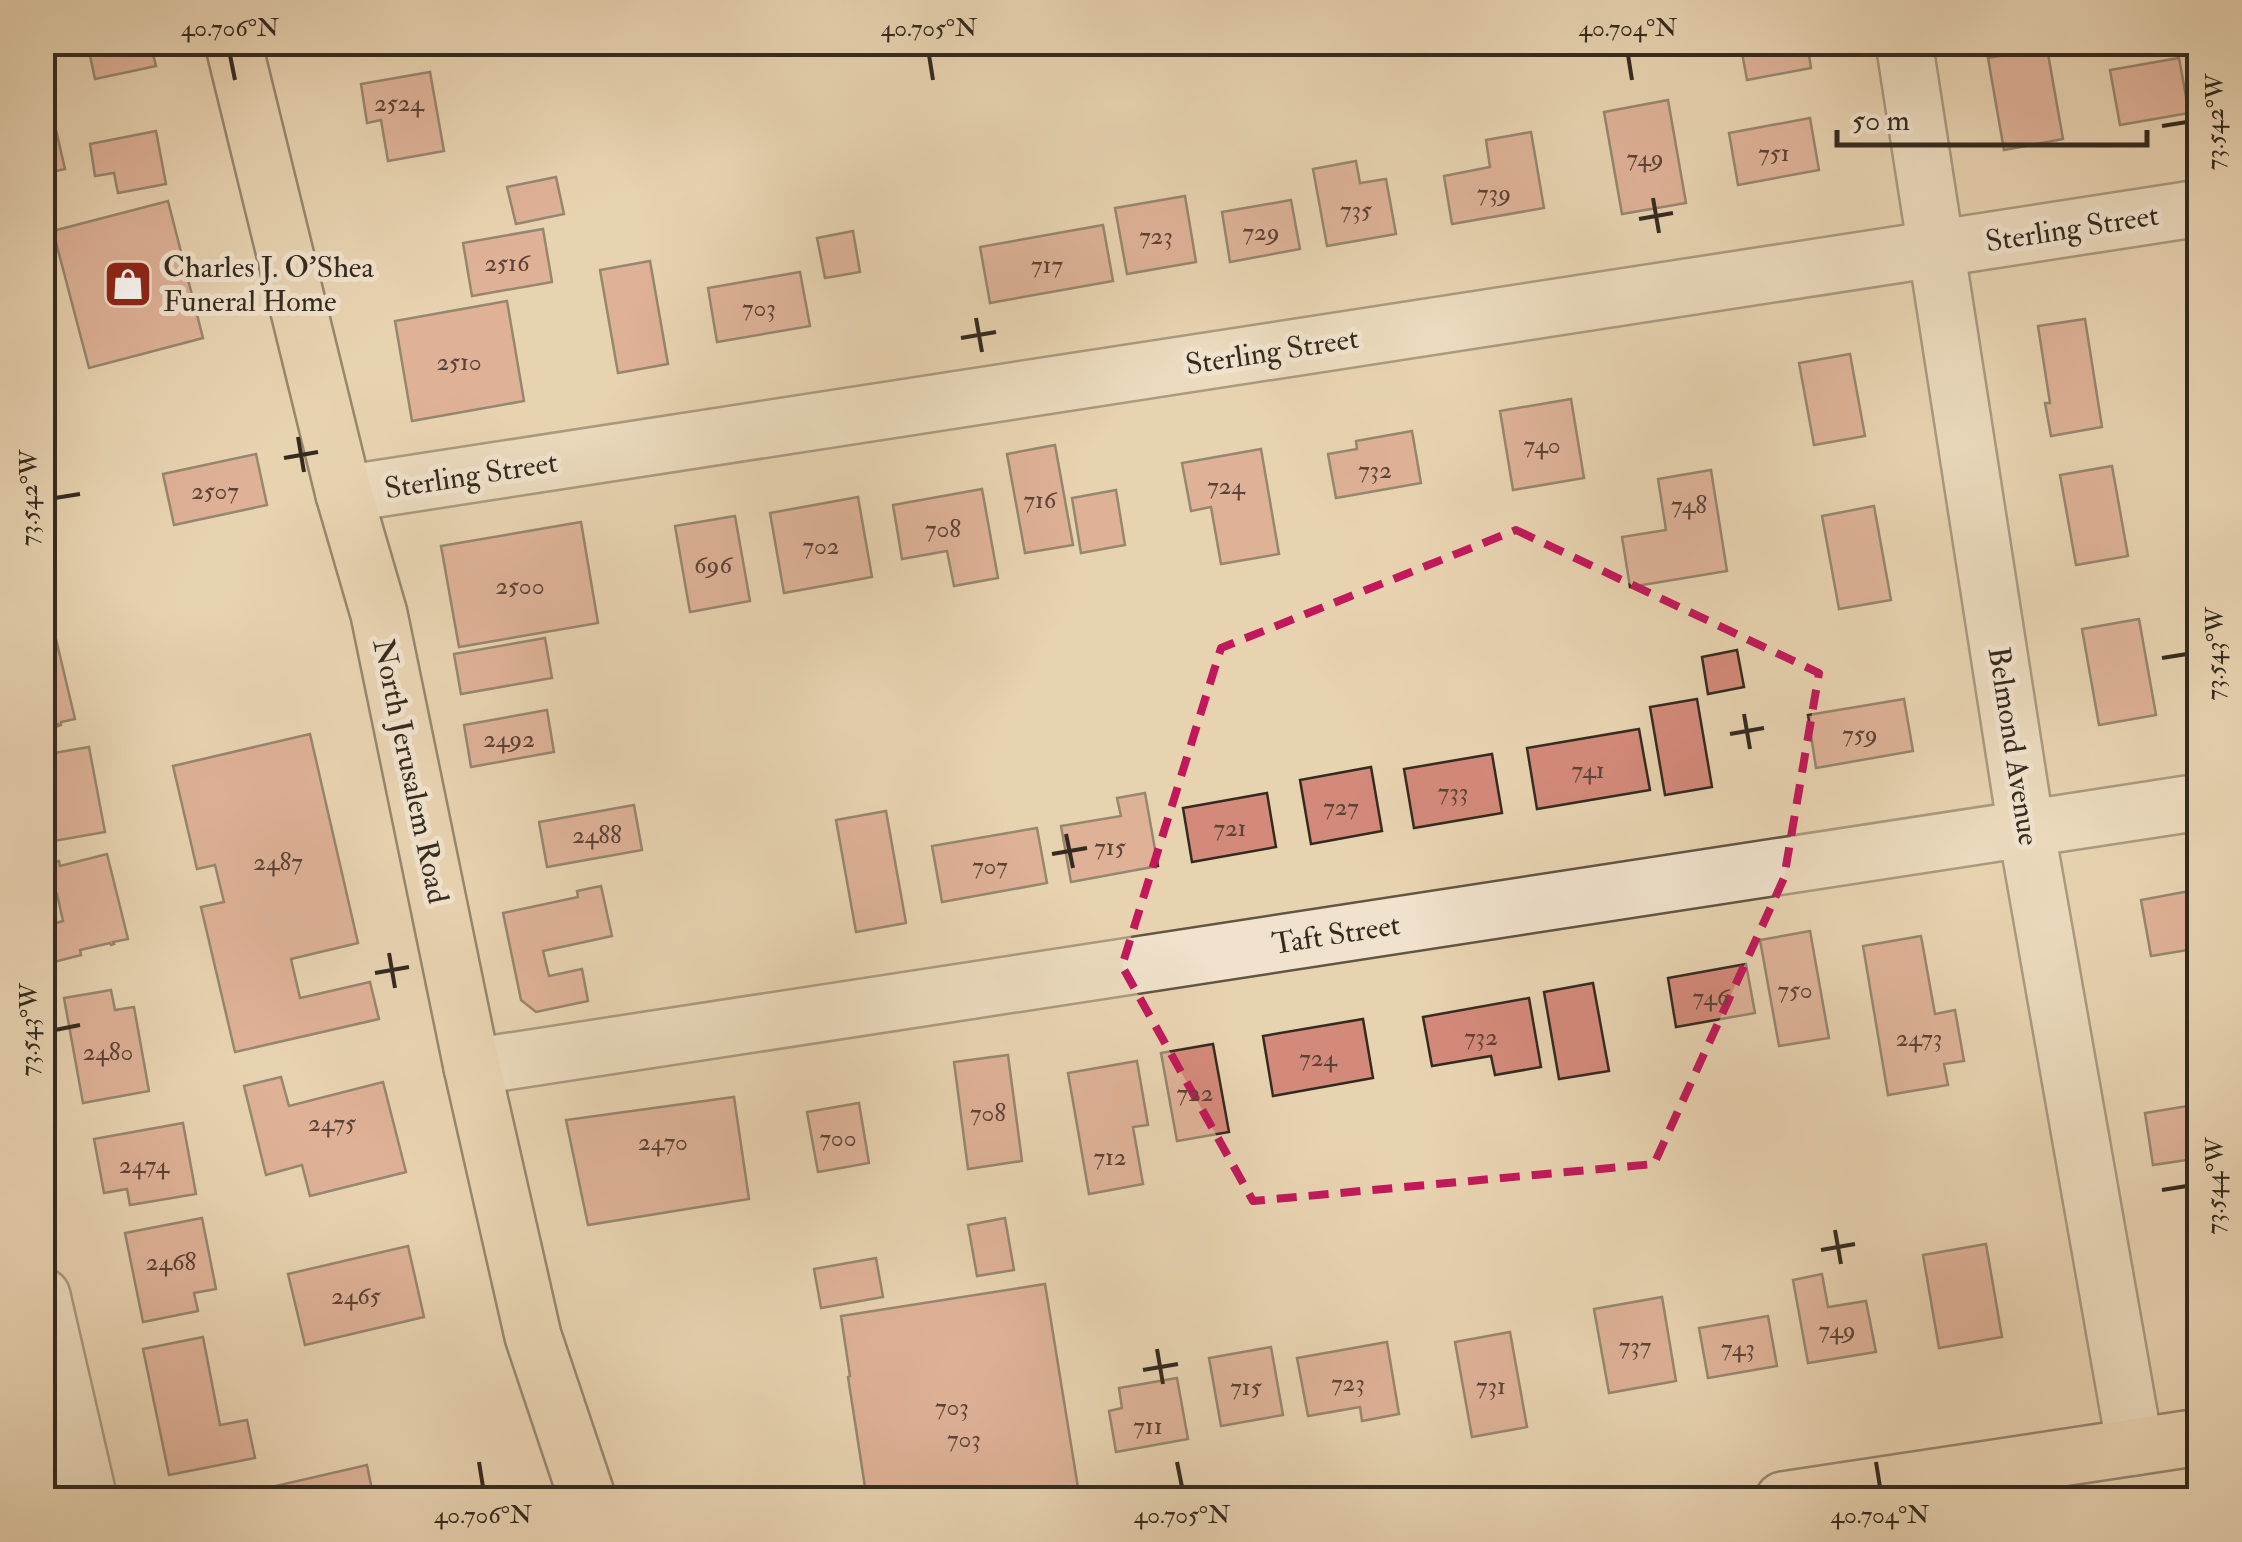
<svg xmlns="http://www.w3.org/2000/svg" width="2242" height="1542" font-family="'IM FELL Double Pica',serif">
<rect width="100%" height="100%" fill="#e8d3b1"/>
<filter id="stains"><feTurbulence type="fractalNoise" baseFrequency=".002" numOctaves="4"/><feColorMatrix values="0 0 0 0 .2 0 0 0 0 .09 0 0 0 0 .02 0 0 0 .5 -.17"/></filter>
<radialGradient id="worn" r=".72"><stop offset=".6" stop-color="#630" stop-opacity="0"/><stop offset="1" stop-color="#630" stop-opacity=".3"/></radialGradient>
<g fill="#d48a7b" stroke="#342b20" stroke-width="2.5">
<path d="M87 42H150L156 66 95 79Z"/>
<path d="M1740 42H1807L1811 68 1747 80Z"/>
<path d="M2047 48 2063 139 2004 150 1988 58Z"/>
<path d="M2179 58 2189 113 2120 125 2110 70Z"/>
<path d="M430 72 444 151 388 161 381 120 367 123 361 84Z"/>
<path d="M42 81H45L55 121 42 124Z"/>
<path d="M1668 100 1686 203 1622 214 1604 112Z"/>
<path d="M1810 118 1819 170 1738 185 1729 133Z"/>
<path d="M56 130 65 169 42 174V134Z"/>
<path d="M156 131 166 184 118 193 114 173 95 176 90 144Z"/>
<path d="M1531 132 1544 208 1452 224 1444 176 1490 167 1486 140Z"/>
<path d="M1356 161 1360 183 1386 179 1396 234 1327 246 1313 169Z"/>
<path d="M556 177 564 214 516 224 507 187Z"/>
<path d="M1185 196 1196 262 1127 274 1115 208Z"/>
<path d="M1291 200 1300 249 1230 262 1222 212Z"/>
<path d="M168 201 203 338 89 368 53 231Z"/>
<path d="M1103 225 1113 281 990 303 980 247Z"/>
<path d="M543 229 552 282 472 296 463 243Z"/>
<path d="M853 231 860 272 825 278 817 238Z"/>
<path d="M650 261 668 364 618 373 600 270Z"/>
<path d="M800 272 810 326 717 342 708 288Z"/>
<path d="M507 301 524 401 412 421 395 321Z"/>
<path d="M2085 319 2102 427 2051 436 2045 403H2050L2038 326Z"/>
<path d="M1850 354 1865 436 1814 445 1799 363Z"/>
<path d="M1571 399 1584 478 1513 490 1500 411Z"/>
<path d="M1412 431 1421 483 1336 498 1328 454 1357 449 1356 441Z"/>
<path d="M1055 445 1073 545 1025 553 1007 454Z"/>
<path d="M1261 449 1279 554 1221 564 1211 507 1191 511 1182 463Z"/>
<path d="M256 454 267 505 174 525 163 474Z"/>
<path d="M2112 466 2128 556 2076 565 2060 475Z"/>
<path d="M1711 470 1727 571 1630 587 1622 537 1666 530 1658 479Z"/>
<path d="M982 489 998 578 954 586 947 551 902 559 893 505Z"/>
<path d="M1116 490 1125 545 1081 553 1072 498Z"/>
<path d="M858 497 872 577 784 593 770 513Z"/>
<path d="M1874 506 1891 600 1839 609 1822 516Z"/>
<path d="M735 516 750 601 690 612 675 526Z"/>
<path d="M581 522 598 623 459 647 441 546Z"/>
<path d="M2139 619 2156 715 2099 725 2082 629Z"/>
<path d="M55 635 75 719 61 722V725L58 726V724L42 728V638Z"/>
<path d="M545 638 552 678 461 694 454 654Z"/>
<path d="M1737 650 1744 687 1708 694 1702 657Z"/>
<path d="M1697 699 1712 787 1665 795 1650 707Z"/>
<path d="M1904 699 1913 751 1816 768 1808 715Z"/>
<path d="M547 710 554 752 471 767 464 725Z"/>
<path d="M1639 729 1650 790 1537 809 1527 748Z"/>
<path d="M310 734 358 943 291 959 300 998 370 982 379 1019 235 1052 201 907 224 902 215 865 197 869 173 766Z"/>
<path d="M89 747 105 832 42 843V755Z"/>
<path d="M1492 754 1502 813 1414 828 1404 769Z"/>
<path d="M1371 767 1382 831 1311 844 1300 780Z"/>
<path d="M1145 793 1158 866 1071 882 1061 826 1121 816 1117 798Z"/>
<path d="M1267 793 1276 847 1192 862 1183 808Z"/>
<path d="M634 805 642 850 547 867 539 822Z"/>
<path d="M886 811 906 923 856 932 836 820Z"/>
<path d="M1037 828 1047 883 942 902 932 846Z"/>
<path d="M107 854 128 939 113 942 114 944 111 945 110 943 80 950 81 955 50 963 42 927 63 921 57 894 42 897V865L59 861 60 866Z"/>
<path d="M601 886 612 936 543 951 549 976 582 969 588 1001 536 1012 521 1000 503 913 578 897 577 891Z"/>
<path d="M2200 889V948L2151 956 2141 900Z"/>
<path d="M1810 931 1829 1038 1779 1046 1760 940Z"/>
<path d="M1921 936 1935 1014 1955 1010 1964 1061 1944 1064 1948 1085 1888 1095 1863 946Z"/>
<path d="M1746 964 1755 1013 1676 1027 1668 978Z"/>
<path d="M1593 983 1609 1071 1559 1079 1544 992Z"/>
<path d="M111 990 115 1010 134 1007 149 1091 83 1103 64 998Z"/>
<path d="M1529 998 1541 1067 1495 1075 1491 1056 1432 1066 1423 1017Z"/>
<path d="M1363 1019 1373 1078 1273 1096 1263 1036Z"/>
<path d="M1213 1044 1229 1132 1177 1141 1161 1053Z"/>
<path d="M1008 1055 1022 1161 968 1169 954 1062Z"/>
<path d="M1137 1061 1148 1125 1133 1127 1143 1184 1089 1194 1068 1073Z"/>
<path d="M281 1077 289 1106 383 1082 406 1172 310 1196 302 1165 266 1175 244 1086Z"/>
<path d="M734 1097 749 1199 588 1225 566 1120Z"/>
<path d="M859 1103 869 1163 818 1172 807 1112Z"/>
<path d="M2200 1104V1158L2153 1165 2145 1113Z"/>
<path d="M183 1123 196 1194 130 1205 127 1189 104 1193 94 1139Z"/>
<path d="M202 1218 216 1289 194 1293 198 1311 143 1322 125 1233Z"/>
<path d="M1005 1218 1014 1270 977 1276 968 1225Z"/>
<path d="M1986 1244 2002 1337 1939 1348 1923 1255Z"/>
<path d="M408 1246 424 1317 305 1345 288 1274Z"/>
<path d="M876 1258 883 1297 821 1308 814 1269Z"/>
<path d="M1822 1274 1828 1307 1866 1301 1876 1352 1808 1363 1793 1280Z"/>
<path d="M1045 1284 1080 1500H867L848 1377 850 1376 841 1316Z"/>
<path d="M1662 1297 1676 1381 1609 1393 1594 1309Z"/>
<path d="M1768 1316 1777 1366 1708 1378 1699 1328Z"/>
<path d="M1510 1332 1527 1427 1472 1437 1455 1342Z"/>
<path d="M203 1337 220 1425 247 1420 255 1458 169 1475 143 1349Z"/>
<path d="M1387 1342 1399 1414 1362 1421 1360 1407 1308 1416 1297 1358Z"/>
<path d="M1271 1347 1283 1415 1221 1426 1209 1358Z"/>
<path d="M1177 1378 1188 1439 1116 1452 1109 1411 1122 1408 1119 1388Z"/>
<path d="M367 1465 374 1500H238L237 1495Z"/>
</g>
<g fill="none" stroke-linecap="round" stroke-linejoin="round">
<g stroke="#615544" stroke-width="60">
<g id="minor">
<path d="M1904 42 2026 828 2135 1447"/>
<path d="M344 494 2200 208"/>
<path d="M472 1067 2200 802"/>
<path d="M42 1296 89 1500"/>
</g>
</g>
<g stroke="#342b20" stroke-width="60">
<g id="major">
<path d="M233 42 344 494 379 614 472 1067 533 1336 588 1500"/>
<path d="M1783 1500 2200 1437"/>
</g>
</g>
<use href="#minor" stroke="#f0e2cc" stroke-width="55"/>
<use href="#major" stroke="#e8d3b1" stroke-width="55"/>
</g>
<path d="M0 0H2242V1542H0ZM1516 530 1819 673 1784 878 1654 1164 1253 1201 1122 966 1221 648Z" fill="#e8d3b1" fill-opacity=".55" fill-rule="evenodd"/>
<path fill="none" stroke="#c2185b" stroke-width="8" stroke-dasharray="20 12" stroke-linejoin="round" d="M1516 530 1819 673 1784 878 1654 1164 1253 1201 1122 966 1221 648Z"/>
<path fill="none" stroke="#342b20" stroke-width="4" d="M230 55 235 80M929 55 933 80M1628 55 1632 80M2162 126 2187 122M1653 198 1659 233M1639 219 1673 213M976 318 982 352M961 338 996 332M298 437 304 472M284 458 318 452M55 498 80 494M2162 658 2187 654M1744 714 1750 749M1730 734 1764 728M1066 834 1073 868M1052 854 1087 848M389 953 395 988M375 973 409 967M55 1030 80 1025M2162 1190 2187 1186M1835 1230 1841 1264M1821 1250 1855 1244M1157 1349 1163 1384M1143 1370 1178 1364M479 1462 483 1487M1177 1462 1182 1487M1876 1462 1880 1487"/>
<defs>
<g id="shop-square" transform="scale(2.5)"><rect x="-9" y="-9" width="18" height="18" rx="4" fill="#8f2418" stroke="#f0e2cc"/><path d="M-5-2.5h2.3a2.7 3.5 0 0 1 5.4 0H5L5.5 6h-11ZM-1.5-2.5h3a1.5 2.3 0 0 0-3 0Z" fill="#fff"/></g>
</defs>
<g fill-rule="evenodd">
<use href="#shop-square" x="128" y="284"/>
</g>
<g text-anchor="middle" stroke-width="10" stroke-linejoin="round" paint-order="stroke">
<g font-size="25" fill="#5c4337">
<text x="399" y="111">2524</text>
<text x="1774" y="161">751</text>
<text x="1645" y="166">749</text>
<text x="1494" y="201">739</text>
<text x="1356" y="218">735</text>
<text x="1261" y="240">729</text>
<text x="1156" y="244">723</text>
<text x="507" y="271">2516</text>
<text x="1047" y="273">717</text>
<text x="759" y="316">703</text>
<text x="459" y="370">2510</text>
<text x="1542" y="453">740</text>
<text x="1375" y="478">732</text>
<text x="1226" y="494">724</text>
<text x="215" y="499">2507</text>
<text x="1040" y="508">716</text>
<text x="1689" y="513">748</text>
<text x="943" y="537">708</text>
<text x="821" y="554">702</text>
<text x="713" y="573">696</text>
<text x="520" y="594">2500</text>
<text x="1860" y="742">759</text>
<text x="509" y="747">2492</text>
<text x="1588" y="778">741</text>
<text x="1453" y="800">733</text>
<text x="1341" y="815">727</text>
<text x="1230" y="836">721</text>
<text x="597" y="843">2488</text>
<text x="1110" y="855">715</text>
<text x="278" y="870">2487</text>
<text x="990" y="874">707</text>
<text x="1795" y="998">750</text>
<text x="1711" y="1005">746</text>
<text x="1481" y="1045">732</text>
<text x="1919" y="1046">2473</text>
<text x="108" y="1060">2480</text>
<text x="1318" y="1066">724</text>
<text x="1195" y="1101">722</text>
<text x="988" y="1121">708</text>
<text x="332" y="1131">2475</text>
<text x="838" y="1146">700</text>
<text x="663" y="1150">2470</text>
<text x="1110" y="1165">712</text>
<text x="144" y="1173">2474</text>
<text x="171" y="1270">2468</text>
<text x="356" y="1304">2465</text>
<text x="1837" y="1338">749</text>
<text x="1635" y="1354">737</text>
<text x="1738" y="1356">743</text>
<text x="1348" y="1391">723</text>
<text x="1491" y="1394">731</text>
<text x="1246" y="1395">715</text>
<text x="952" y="1415">703</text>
<text x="1148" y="1434">711</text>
<text x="964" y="1447">703</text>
</g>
<g font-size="30" fill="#342b20" stroke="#f0e2cc">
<text transform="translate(2072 228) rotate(-9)" y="10">Sterling Street</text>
<text transform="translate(1272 351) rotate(-9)" y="10">Sterling Street</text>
<text transform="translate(471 475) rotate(-9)" y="10">Sterling Street</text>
<text transform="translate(2014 746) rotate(81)" y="10">Belmond Avenue</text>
<text transform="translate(411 771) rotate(78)" y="10">North Jerusalem Road</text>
<text transform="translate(1336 934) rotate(-9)" y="10">Taft Street</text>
</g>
<g font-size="30" fill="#342b20" stroke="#f0e2cc" text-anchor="start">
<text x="163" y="277">Charles J. O’Shea<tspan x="163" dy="34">Funeral Home</tspan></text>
</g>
</g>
<rect width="2242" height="1542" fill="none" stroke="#e8d3b1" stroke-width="110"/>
<path d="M1837 130v15h310v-15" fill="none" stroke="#342b20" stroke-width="5"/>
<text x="1852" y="130" font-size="30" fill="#342b20" stroke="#f0e2cc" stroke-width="8" paint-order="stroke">50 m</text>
<rect x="55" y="55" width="2132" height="1432" fill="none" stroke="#342b20" stroke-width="4"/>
<g font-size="25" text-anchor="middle" fill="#342b20">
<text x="230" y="36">40.706°N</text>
<text x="929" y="36">40.705°N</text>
<text x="1628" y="36">40.704°N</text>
<text transform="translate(2214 122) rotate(-90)" y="9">73.542°W</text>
<text transform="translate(28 498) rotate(-90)" y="9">73.542°W</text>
<text transform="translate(2214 654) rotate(-90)" y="9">73.543°W</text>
<text transform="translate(28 1030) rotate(-90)" y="9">73.543°W</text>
<text transform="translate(2214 1186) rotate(-90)" y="9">73.544°W</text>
<text x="483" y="1523">40.706°N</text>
<text x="1182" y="1523">40.705°N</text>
<text x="1880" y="1523">40.704°N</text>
</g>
<rect width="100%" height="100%" filter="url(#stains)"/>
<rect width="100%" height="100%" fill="url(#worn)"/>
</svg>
